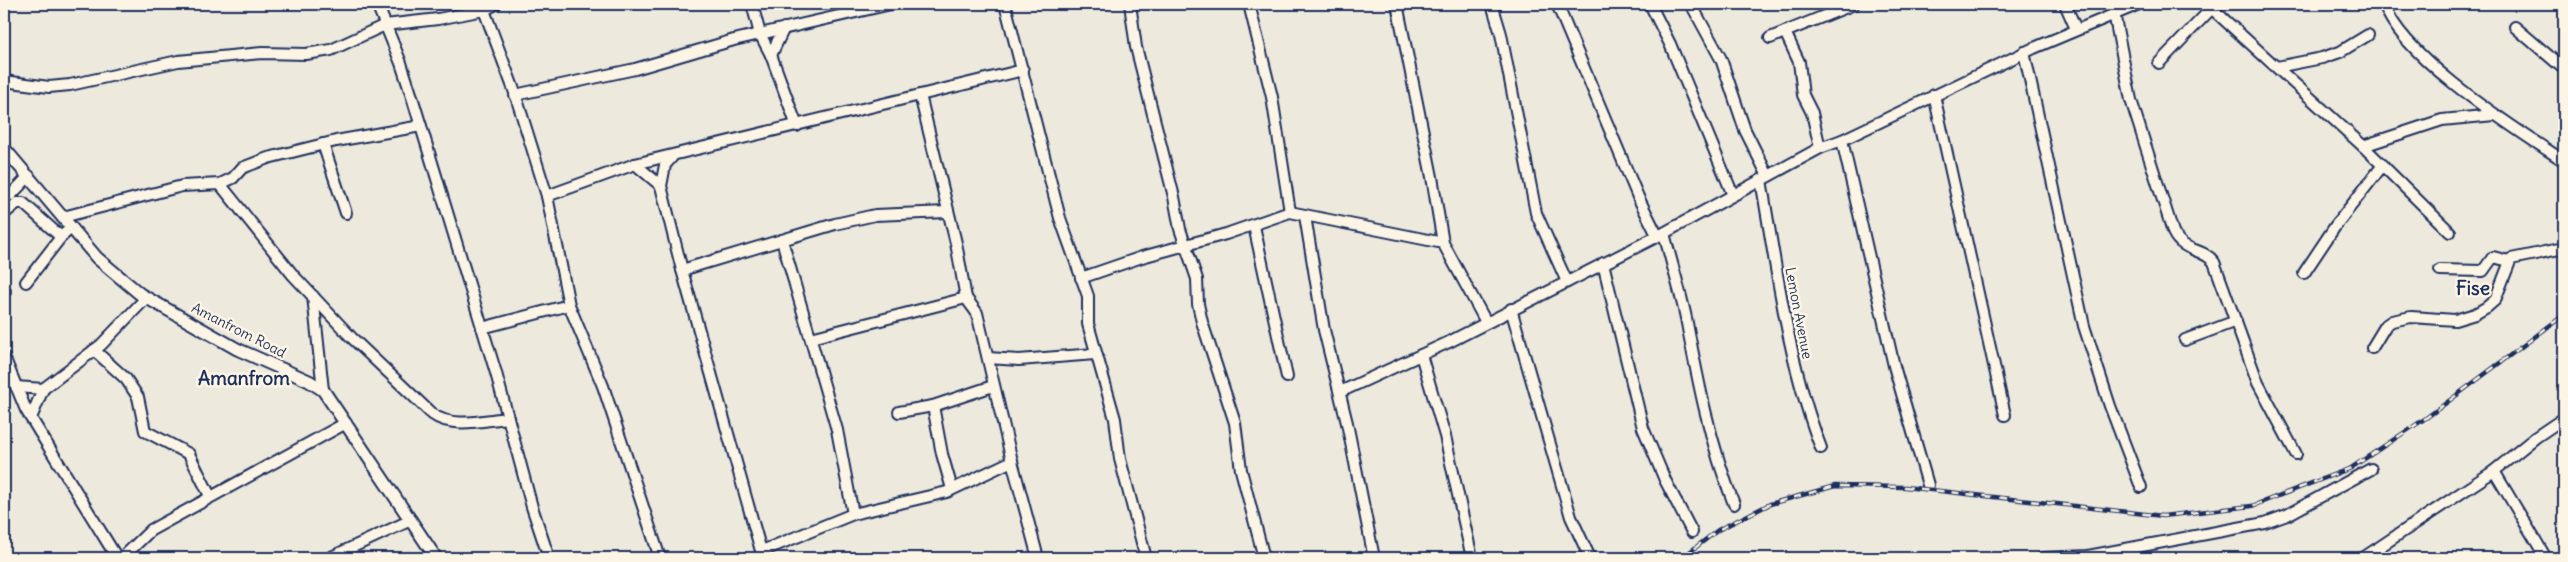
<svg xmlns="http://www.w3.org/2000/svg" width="2568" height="562" font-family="Delius,sans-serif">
<rect width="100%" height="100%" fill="#eee9dd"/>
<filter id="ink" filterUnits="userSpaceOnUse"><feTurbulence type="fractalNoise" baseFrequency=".02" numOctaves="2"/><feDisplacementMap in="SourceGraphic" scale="10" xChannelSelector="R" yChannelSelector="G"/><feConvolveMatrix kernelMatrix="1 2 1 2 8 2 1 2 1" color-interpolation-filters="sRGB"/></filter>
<g filter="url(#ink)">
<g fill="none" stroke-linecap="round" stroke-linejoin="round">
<g stroke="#1b2f5e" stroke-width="14">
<g id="minor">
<path d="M377 4 401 63 413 100 496 373 532 507 549 558"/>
<path d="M752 4 760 34 771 55 797 126"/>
<path d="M1005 4 1060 218 1088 296V324L1115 419 1120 459 1146 558"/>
<path d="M1130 4 1136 47 1174 197 1180 229 1197 279 1198 304 1202 322 1235 423 1241 470 1264 558"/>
<path d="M1249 4 1272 97 1290 212"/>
<path d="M1397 4 1432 177 1443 243"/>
<path d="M1492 4 1501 34 1536 213 1567 282"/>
<path d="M1557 4 1638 197 1657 235"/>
<path d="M1650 4 1670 44 1733 195"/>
<path d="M1691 4 1721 59 1745 130 1768 176"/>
<path d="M2065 4 2076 29"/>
<path d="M2207 4 2363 146 2442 120 2494 115"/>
<path d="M2384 4C2402 58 2516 129 2564 161"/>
<path d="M484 10 514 90 547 196 569 305 603 386 660 558"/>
<path d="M2114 13 2131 100 2173 232C2183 253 2202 247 2214 262L2258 383 2296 454"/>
<path d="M2515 27 2564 69"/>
<path d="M1785 32 1799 62 1803 95 1812 113 1820 148"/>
<path d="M1770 38 1854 4"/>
<path d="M2024 52 2084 326 2110 406 2141 487"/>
<path d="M771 55 784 28"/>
<path d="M2159 63 2212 8"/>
<path d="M2277 67 2322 58 2340 52 2368 35"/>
<path d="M4 81 49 87 70 85 178 61 262 53 306 54 331 50 385 25 438 19 484 10 496 4"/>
<path d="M515 95 635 69 734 40 891 4"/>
<path d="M920 95 1023 70"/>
<path d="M1934 95 2005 415"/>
<path d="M1842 140 1894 366 1928 485"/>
<path d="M323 144 346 213"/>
<path d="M2363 146 2450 232"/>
<path d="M672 157 665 165 661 186 682 270 763 558"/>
<path d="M635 164 661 186"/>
<path d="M1761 180C1777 271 1788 362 1821 448"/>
<path d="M220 184 293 275 351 337 432 414C452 429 484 420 508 418"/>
<path d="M4 193 11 195 29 176"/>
<path d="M547 196 635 164 920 95 956 243 966 298"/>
<path d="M4 214 17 203H23L61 237 71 228"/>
<path d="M1305 216 1324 330 1347 423 1374 558"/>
<path d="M63 217 182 186 220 184 233 178 242 168 268 158 336 141 421 126"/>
<path d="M1254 226 1287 377"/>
<path d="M1664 233C1671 261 1680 290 1686 318 1698 381 1710 444 1734 504"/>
<path d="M782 240 837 430 853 514"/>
<path d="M1603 263 1643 428 1665 480 1692 532"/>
<path d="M682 270 835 224 875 215 947 212"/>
<path d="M2440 270 2483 271 2493 257 2509 261"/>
<path d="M2304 273 2336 225 2383 165"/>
<path d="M1081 278 1142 257 1226 234 1290 212 1443 243 1486 322"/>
<path d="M26 282 61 237"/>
<path d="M4 292 5 291"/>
<path d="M313 296 323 390"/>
<path d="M1511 309 1571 517 1590 558"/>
<path d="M482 328 569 305"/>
<path d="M811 338 966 298 977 313 1012 461 1038 558"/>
<path d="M2185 340 2236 321"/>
<path d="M2372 348 2386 325 2392 321 2411 317 2455 320 2475 314 2487 307 2495 300 2511 259 2564 248"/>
<path d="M94 350 126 379 138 397 145 431 189 454 210 496"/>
<path d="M1421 355 1445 436 1472 558"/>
<path d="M4 357 26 410 117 558"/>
<path d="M988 358 1019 360 1095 354"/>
<path d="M16 387 43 389 101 345 146 298"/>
<path d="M1340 392 1449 342 1664 233 1820 148 1842 140 2034 48 2139 4"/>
<path d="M933 406 942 454 952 489"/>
<path d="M899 412 933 406 993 386"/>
<path d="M31 418 43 389"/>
<path d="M2494 471 2546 558"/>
<path d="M762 551 853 514 947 492 1012 461"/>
<path d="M122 558 151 530 346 423"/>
<path d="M329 558 411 520"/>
<path d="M2042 558 2088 556 2265 523 2287 515 2371 469"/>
<path d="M2363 558 2494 471 2536 437 2564 418"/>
</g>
</g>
<g stroke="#1b2f5e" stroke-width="15">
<path id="tertiary" d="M4 148 97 258 140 294 237 349 309 381 323 390 436 558"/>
</g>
<use href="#minor" stroke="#fcf5e5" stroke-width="10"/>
<use href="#tertiary" stroke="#fcf5e5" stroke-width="11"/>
<g stroke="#1b2f5e" stroke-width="4.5">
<path id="rail" d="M1682 558 1718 530 1770 504 1835 486 1905 487 2163 516 2252 506 2351 468 2426 418 2564 315"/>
</g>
<use href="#rail" stroke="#fcf5e5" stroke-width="2.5" stroke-dasharray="8" stroke-linecap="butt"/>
</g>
</g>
<g text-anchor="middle" stroke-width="5" stroke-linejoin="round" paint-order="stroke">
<g font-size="14" fill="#1b2f5e" stroke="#fcf5e5">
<text transform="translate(1799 313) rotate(79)" y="5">Lemon Avenue</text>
<text transform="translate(239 330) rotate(27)" y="5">Amanfrom Road</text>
</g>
<g font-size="19" font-weight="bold" fill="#1b2f5e" stroke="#fcf5e5">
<text x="2473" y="295">Fise</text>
<text x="244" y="385">Amanfrom</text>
</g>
</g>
<rect width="2568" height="562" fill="none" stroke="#fcf5e5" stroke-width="20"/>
<rect x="10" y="10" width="2548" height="542" fill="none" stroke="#1b2f5e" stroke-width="2" filter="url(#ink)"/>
</svg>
